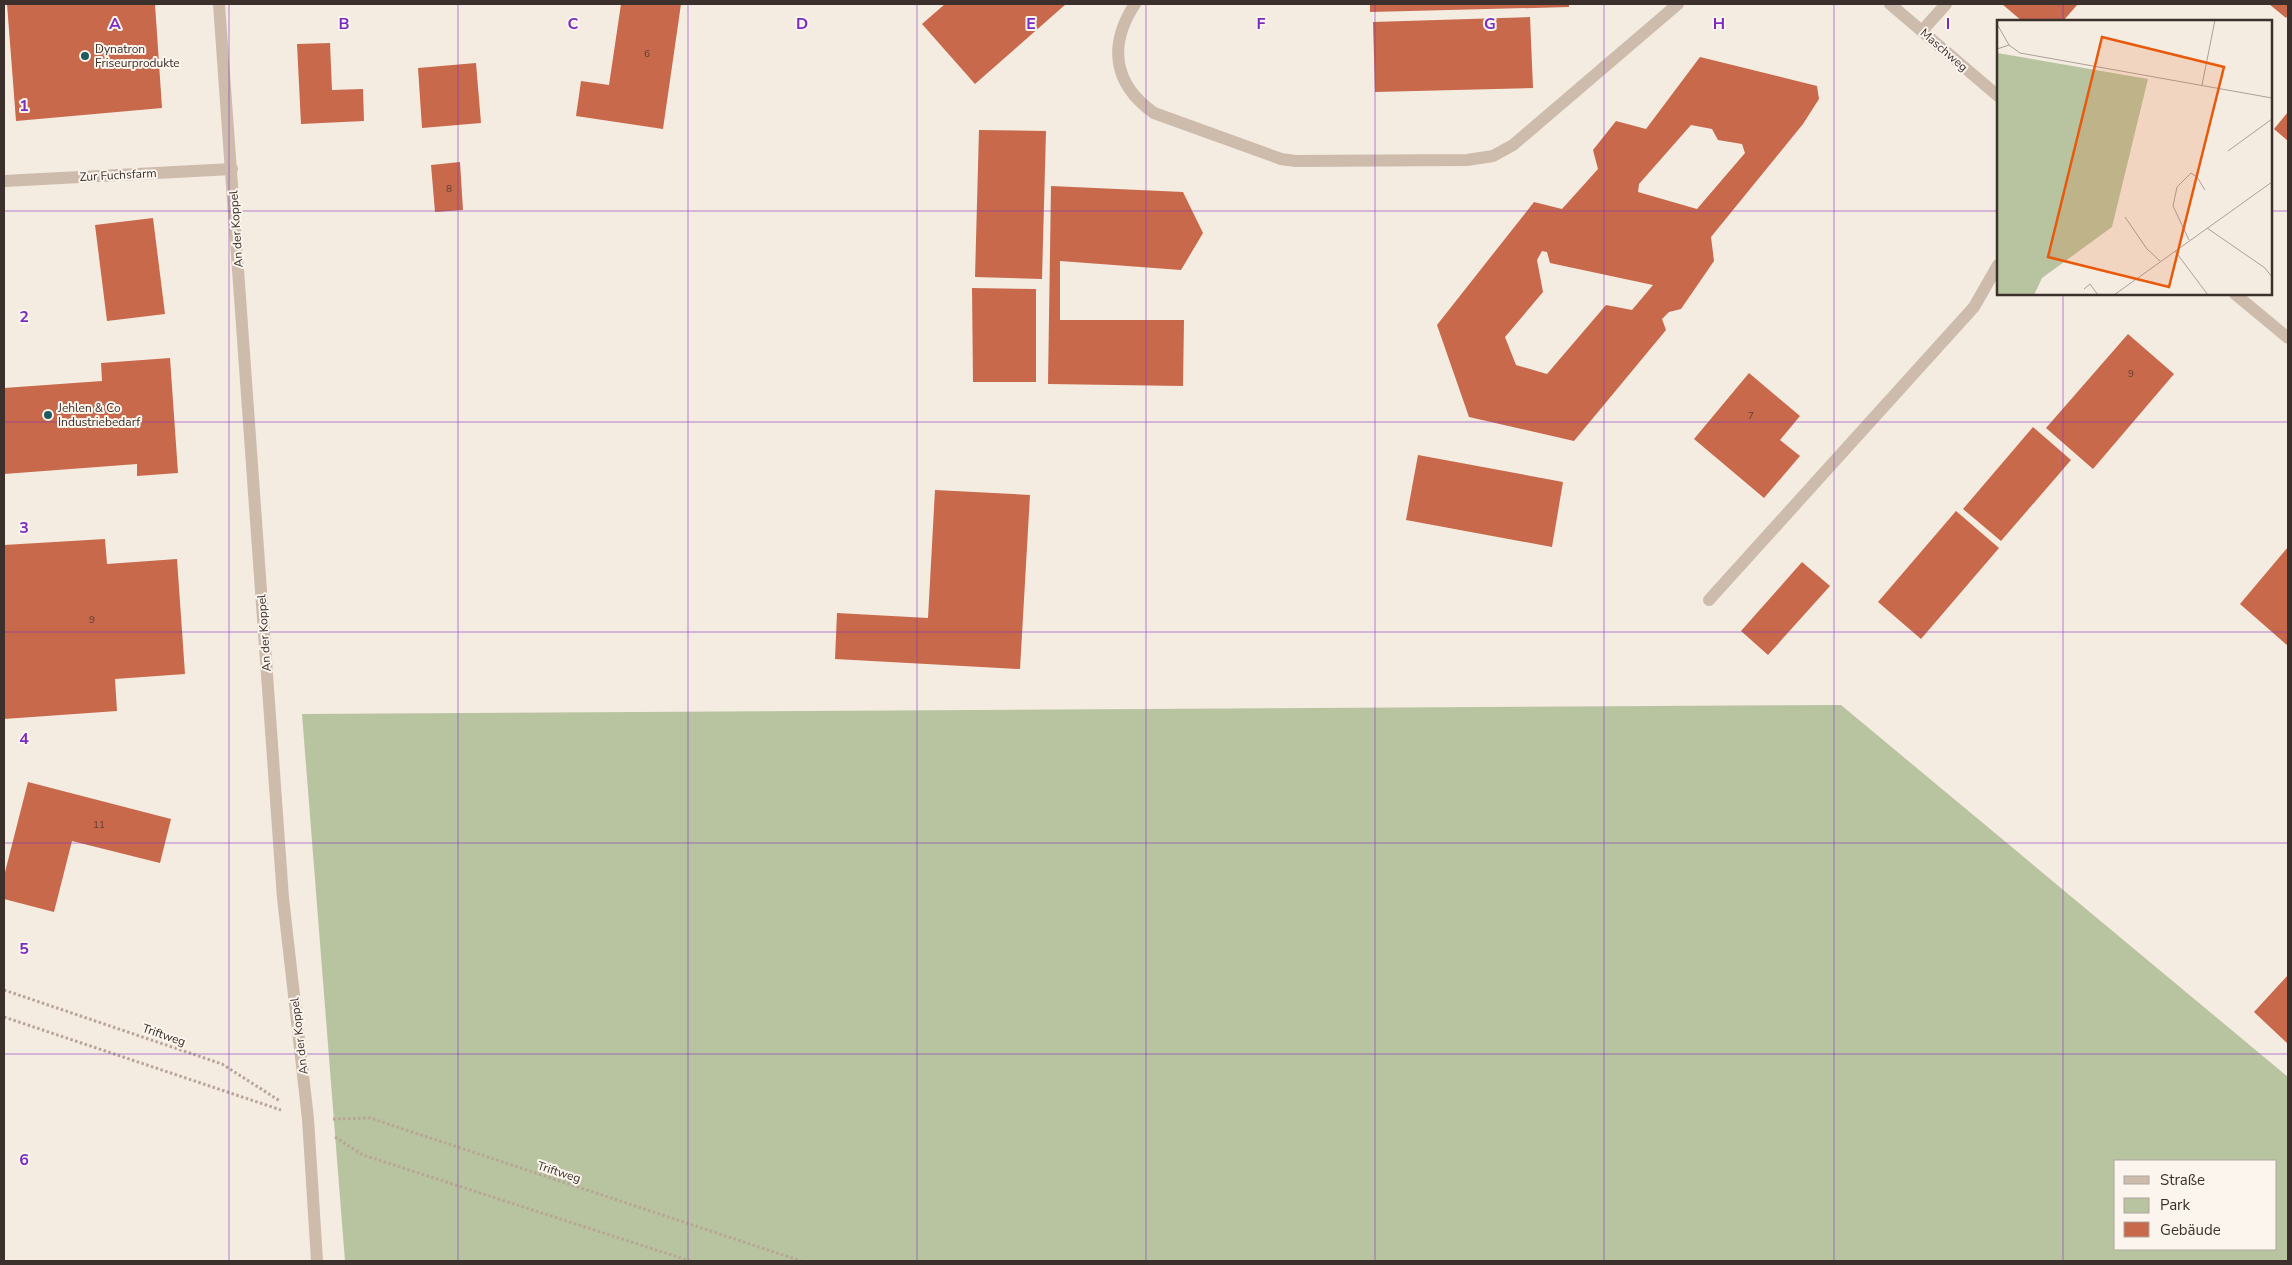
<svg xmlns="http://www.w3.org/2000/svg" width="2292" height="1265" font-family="'Nunito Sans',sans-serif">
<rect width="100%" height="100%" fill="#f4ebe1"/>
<path fill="#b8c4a0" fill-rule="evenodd" d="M1841 705 2288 1077V1261H345L302 714ZM2116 1161H2276V1249H2116Z"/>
<g fill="#c8694b" fill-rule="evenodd">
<path d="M7 4H155L162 108 16 121Z"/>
<path d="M621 4H681L663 129 576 116 581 81 609 85Z"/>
<path d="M945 4H1066L975 84 922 24Z"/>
<path d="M1370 4H1569V7L1370 12Z"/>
<path d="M2002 4H2078L2063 21H2022Z"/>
<path d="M2269 4H2288V15L2286 18Z"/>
<path d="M1530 17 1533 88 1375 92 1373 22Z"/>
<path d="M330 43 332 90 363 89 364 121 301 124 297 44Z"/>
<path d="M1700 57 1817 86 1819 99 1803 124 1711 237 1714 261 1681 309 1669 312 1662 319 1666 330 1574 441 1469 417 1437 325 1534 202 1562 209 1598 169 1593 150 1616 121 1646 129ZM1691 125 1712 129 1718 140 1742 144 1745 153 1697 209 1638 192 1639 184ZM1542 251 1547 252 1550 263 1653 285 1632 310 1606 305 1547 374 1516 365 1505 337 1543 292 1537 260Z"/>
<path d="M476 63 481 123 422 128 418 68Z"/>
<path d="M2288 112V141L2274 129Z"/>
<path d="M979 130 1046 131 1042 279 975 277Z"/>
<path d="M460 162 463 210 435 212 431 165Z"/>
<path d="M1051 186 1183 192 1203 233 1181 270 1060 261V320H1184L1183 386 1048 384Z"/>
<path d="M153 218 165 314 107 321 95 225Z"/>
<path d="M972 288 1036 289V382H973Z"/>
<path d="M2128 334 2174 374 2093 469 2046 428Z"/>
<path d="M170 358 178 473 137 476V464L4 474V388L102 381 101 363Z"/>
<path d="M1749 373 1800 416 1780 440 1800 456 1764 498 1694 439Z"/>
<path d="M2033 427 2071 460 2001 541 1963 509Z"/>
<path d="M1418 455 1563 482 1552 547 1406 520Z"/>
<path d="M935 490 1030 495 1020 669 835 659 837 613 928 618Z"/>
<path d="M1956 511 1999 548 1921 639 1878 602Z"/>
<path d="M105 539 107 564 177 559 185 674 115 679 117 711 4 719V545Z"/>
<path d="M2288 547V646L2240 604Z"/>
<path d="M1802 562 1830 586 1768 655 1741 631Z"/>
<path d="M28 782 171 819 160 863 72 841 54 912 4 899V876Z"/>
<path d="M2288 975V1044L2254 1012Z"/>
</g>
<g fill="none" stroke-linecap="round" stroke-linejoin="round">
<g stroke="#b9a596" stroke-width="3" stroke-dasharray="2.5 2.5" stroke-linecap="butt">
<path d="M4 990 222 1064 280 1101"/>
<path d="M4 1017 281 1110"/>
<path d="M333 1119 370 1118 801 1261"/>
<path d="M335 1137 363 1155 690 1261"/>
</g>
<g stroke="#cdbbac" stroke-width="12">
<path d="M1135 4C1108 45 1113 84 1154 113L1281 159 1295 161 1467 160 1493 156 1513 145 1678 4"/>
<path d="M1922 31 1946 4"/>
<path d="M1709 600 1974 307 1998 265"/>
</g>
<g stroke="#cdbbac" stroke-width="12">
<path d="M219 4 283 898 308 1119 317 1261"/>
<path d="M1890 4 1998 96"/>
<path d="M4 181 232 169"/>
<path d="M2235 294 2288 338"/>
</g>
</g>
<path fill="none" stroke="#7b2cbf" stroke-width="1" stroke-opacity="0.55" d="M229 4V1261M458 4V1261M688 4V1261M917 4V1261M1146 4V1261M1375 4V1261M1604 4V1261M1834 4V1261M2063 4V21M4 211H1998M2271 211H2288M2063 294V1261M4 422H2288M4 632H2288M4 843H2288M4 1054H2288"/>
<g fill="#1f5a5e" stroke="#fbf5ee" stroke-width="2">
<circle cx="85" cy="56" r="5"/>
<circle cx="48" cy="415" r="5"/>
</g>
<g text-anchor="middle" stroke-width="4" stroke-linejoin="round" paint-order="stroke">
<g font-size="10" fill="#5e3e33">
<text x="647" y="57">6</text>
<text x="449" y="192">8</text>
<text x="2131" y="377">9</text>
<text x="1751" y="419">7</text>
<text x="92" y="623">9</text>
<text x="99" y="828">11</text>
</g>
<g font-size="12" fill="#3b302b" stroke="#fbf5ee" text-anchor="start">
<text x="95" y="53">Dynatron<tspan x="95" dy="14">Friseurprodukte</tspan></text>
<text x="58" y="412">Jehlen &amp; Co<tspan x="58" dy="14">Industriebedarf</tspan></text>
</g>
<g font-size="12" fill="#3b302b" stroke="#fbf5ee">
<text transform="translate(1944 50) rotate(41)" y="4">Maschweg</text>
<text transform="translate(118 175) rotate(-3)" y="4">Zur Fuchsfarm</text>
<text transform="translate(236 229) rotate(-94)" y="4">An der Koppel</text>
<text transform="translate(264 633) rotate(-94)" y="4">An der Koppel</text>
<text transform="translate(164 1035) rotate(19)" y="4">Triftweg</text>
<text transform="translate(299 1036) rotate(-97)" y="4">An der Koppel</text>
<text transform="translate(559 1172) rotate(18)" y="4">Triftweg</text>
</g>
</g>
<g transform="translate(1997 20)">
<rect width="275" height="275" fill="#f4ebe1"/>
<path d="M0 33 151 59 115 207 45 258 37 275H0Z" fill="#b8c4a0"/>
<path fill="none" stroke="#aaa098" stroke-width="1" d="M0 4 12 25M0 29 12 25 23 33 275 78M205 65 218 0M231 131 275 99M128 197 150 229 163 241M210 208 268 248 275 257M192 220 176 186 180 167 194 153 200 157 208 170M178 231 211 275M87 269 93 264 101 275M117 275 275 162"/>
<path fill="#e8590c" fill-opacity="0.15" stroke="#e8590c" stroke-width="2.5" d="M105 17 227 47 172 267 51 237Z"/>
<rect width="275" height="275" fill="none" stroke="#3b302b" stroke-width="2.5"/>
</g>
<g font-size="16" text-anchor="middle" font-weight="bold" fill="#7b2cbf" stroke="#fbf5ee" stroke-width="4" stroke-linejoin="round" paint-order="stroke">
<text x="115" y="29">A</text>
<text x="344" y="29">B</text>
<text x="573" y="29">C</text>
<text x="802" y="29">D</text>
<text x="1031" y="29">E</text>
<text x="1261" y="29">F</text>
<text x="1490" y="29">G</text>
<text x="1719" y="29">H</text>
<text x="1948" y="29">I</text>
<text x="24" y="111">1</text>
<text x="24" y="322">2</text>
<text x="24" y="533">3</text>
<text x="24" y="744">4</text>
<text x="24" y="954">5</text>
<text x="24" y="1165">6</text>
</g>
<rect width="2292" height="1265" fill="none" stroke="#3b302b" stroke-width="10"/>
<rect x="2114" y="1160" width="162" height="90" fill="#fbf5ee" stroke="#aea6a0"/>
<rect x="2124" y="1176" width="25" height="8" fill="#cdbbac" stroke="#aea6a0"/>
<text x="2160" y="1185" font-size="15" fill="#3b302b">Straße</text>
<rect x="2124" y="1198" width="25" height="15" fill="#b8c4a0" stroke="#aea6a0"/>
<text x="2160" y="1210" font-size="15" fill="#3b302b">Park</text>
<rect x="2124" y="1222" width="25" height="15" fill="#c8694b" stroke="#aea6a0"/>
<text x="2160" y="1235" font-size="15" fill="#3b302b">Gebäude</text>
</svg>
